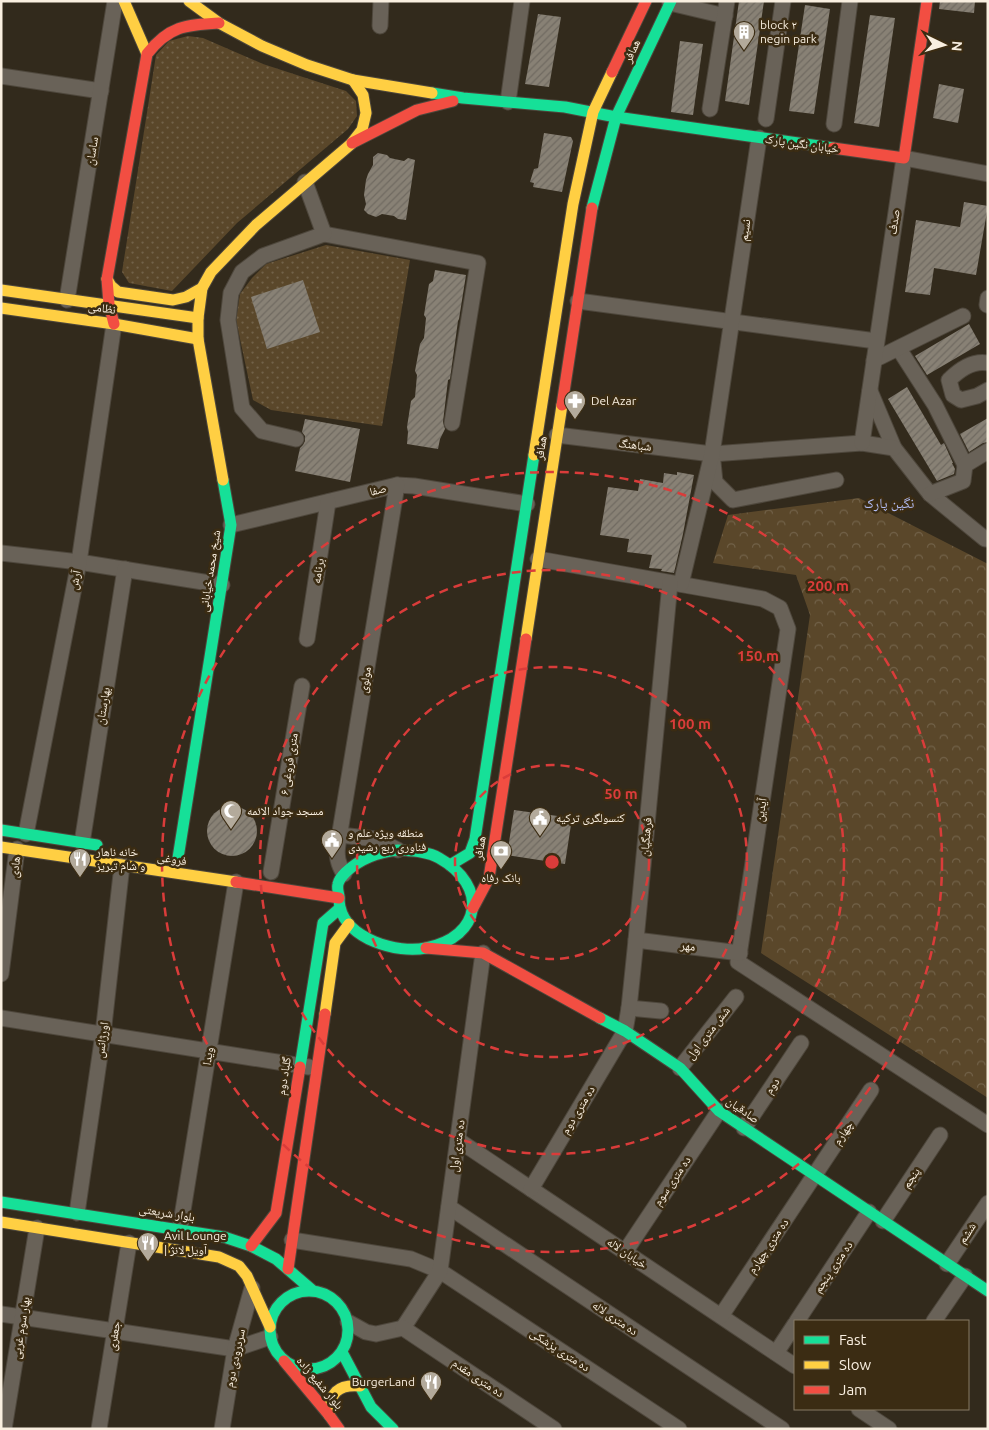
<svg xmlns="http://www.w3.org/2000/svg" width="989" height="1430" font-family="Ubuntu,'Noto Naskh Arabic',sans-serif">
<defs>
<pattern id="grass-dots" width="8" height="8" patternUnits="userSpaceOnUse" patternTransform="scale(1.25)"><rect width="8" height="8" fill="#5a472a"/><path d="M2 2h.1M6 6h.1" fill="none" stroke="#726249" stroke-width="1.8" stroke-linecap="round"/></pattern>
<pattern id="forest-crowns" width="20" height="18" patternUnits="userSpaceOnUse" patternTransform="scale(1.25)"><rect width="20" height="18" fill="#5a472a"/><path d="M2 6a3 3 0 1 1 6 0M12 15a3 3 0 1 1 6 0" fill="none" stroke="#726249"/></pattern>
<pattern id="building-hatch" width="6" height="6" patternUnits="userSpaceOnUse" patternTransform="scale(1.25)"><rect width="6" height="6" fill="#888175"/><path d="M-1 1l2-2M0 6l6-6M5 7l2-2" fill="none" stroke="#706a61"/></pattern>
</defs>
<rect width="100%" height="100%" fill="#322a1c"/>
<g fill="url(#grass-dots)">
<path d="M188 36 203 38 263 64 346 91 356 101 357 116 348 129 237 223 172 291 129 283 122 272 156 55 169 41Z"/>
<path d="M326 245 410 260 382 426 271 410 253 400 236 320 240 294 252 278 266 264Z"/>
</g>
<path fill="url(#forest-crowns)" d="M859 498 988 564V1098L761 953 810 615 796 575 713 563 728 515Z"/>
<g fill="url(#building-hatch)">
<path d="M739 1H764L749 105 725 101Z"/>
<path d="M940 1H975L974 13 939 9Z"/>
<path d="M805 5 830 9 814 114 789 111Z"/>
<path d="M538 14 561 17 549 87 525 84Z"/>
<path d="M870 15 895 18 879 127 854 123Z"/>
<path d="M680 41 703 44 693 115 671 112Z"/>
<path d="M939 84 964 89 958 123 933 118Z"/>
<path d="M544 133 571 137 573 141 562 192 533 187 534 183 530 182 534 169 538 168Z"/>
<path d="M378 153 387 155 390 158 404 161 408 158 415 160 406 220 398 219 394 216 382 214 376 217 368 214 364 210 366 204 364 195 366 180 368 174 373 165V157Z"/>
<path d="M964 202 988 206 976 275 934 268 930 295 905 292 916 220 960 227Z"/>
<path d="M435 270 466 275 459 319 458 321 450 379 448 380 443 422 445 429 440 439 438 449 407 444 408 432 407 427 411 401 415 397 417 375 415 371 420 344 424 338 426 318 424 315 429 284 433 281Z"/>
<path d="M303 280 320 332 267 349 251 297Z"/>
<path d="M969 324 980 344 927 375 915 356Z"/>
<path d="M907 387 941 445 944 443 953 463H952L955 469 954 474 937 481 888 399Z"/>
<path d="M988 418V442L983 443 969 452 960 434Z"/>
<path d="M305 419 360 429 350 482 295 471 300 448 303 445 305 441V436L302 432Z"/>
<path d="M677 472 694 475 683 534 674 573 661 571 662 569 649 568 652 555 627 552 629 539 600 535 608 487 638 491 640 479 663 483 664 473 677 475Z"/>
<circle cx="232" cy="831" r="25"/>
<path d="M514 810 572 818 565 864 507 855Z"/>
</g>
<g fill="none" stroke-linecap="round" stroke-linejoin="round">
<g stroke="#4e473c" stroke-width="17">
<g id="street">
<path d="M670 3 725 16"/>
<path d="M380 26 381 1"/>
<path d="M1 76 101 91"/>
<path d="M508 102 522 1"/>
<path d="M710 109 727 1"/>
<path d="M766 119 783 1"/>
<path d="M834 124 850 1"/>
<path d="M324 234 478 263 452 423"/>
<path d="M67 300 115 1"/>
<path d="M578 301 876 341"/>
<path d="M987 305 988 298"/>
<path d="M899 349 935 405 965 465"/>
<path d="M874 360 963 316"/>
<path d="M988 363C973 360 960 369 949 380L953 395 961 400 977 396 988 390"/>
<path d="M870 391 894 448 930 494 985 539H988"/>
<path d="M557 435 712 454 862 443 894 448"/>
<path d="M296 439 262 431 242 408 228 320 231 293 242 272 263 256 324 234 305 182"/>
<path d="M862 443 904 158 988 174"/>
<path d="M713 462 715 482 733 500 836 480"/>
<path d="M930 494 963 481 965 465 988 451"/>
<path d="M231 525 397 485 414 486 527 504"/>
<path d="M1 553 79 562 222 585"/>
<path d="M538 559 763 599 780 608 788 629 738 962 988 1125"/>
<path d="M681 584 712 454 759 138"/>
<path d="M307 639 328 502"/>
<path d="M26 834 79 562 114 324"/>
<path d="M340 835 376 839 398 850"/>
<path d="M82 843 125 569"/>
<path d="M271 872 302 686"/>
<path d="M344 874C338 864 336 856 338 844L397 485"/>
<path d="M636 940 740 953"/>
<path d="M1 974 17 849"/>
<path d="M629 1008 661 1011"/>
<path d="M1 1018 309 1067"/>
<path d="M680 1068 736 997"/>
<path d="M744 1128 801 1043"/>
<path d="M458 1140 795 1366"/>
<path d="M531 1189 625 1031 629 1008 636 940 670 583"/>
<path d="M449 1207 782 1429"/>
<path d="M77 1213 103 1034 122 865"/>
<path d="M883 1221 940 1135"/>
<path d="M180 1229 236 882"/>
<path d="M292 1240 411 1259 440 1271 679 1429"/>
<path d="M625 1252 719 1111"/>
<path d="M947 1264 988 1203"/>
<path d="M1 1314 235 1349 270 1337"/>
<path d="M721 1316 871 1090"/>
<path d="M797 1321 869 1212"/>
<path d="M934 1321 965 1276"/>
<path d="M348 1322 366 1332 376 1334 403 1328"/>
<path d="M403 1328 440 1271 483 953"/>
<path d="M403 1328 554 1429"/>
<path d="M776 1353 795 1324"/>
<path d="M859 1409 889 1429"/>
<path d="M4 1429 37 1228"/>
<path d="M99 1429 129 1243"/>
<path d="M222 1429 235 1349 252 1288"/>
</g>
</g>
<g stroke="#4e473c" stroke-width="13">
<g id="fast">
<path d="M432 93 463 98 565 107 616 117 833 148"/>
<path d="M592 208 616 117 671 1"/>
<path d="M1 830 97 845"/>
<path d="M398 850C411 851 427 851 439 858 489 886 482 937 426 948 397 954 347 939 340 907 339 903 339 899 339 896 338 892 337 888 338 884 339 879 343 875 346 872 361 858 378 852 398 850Z"/>
<path d="M178 858 231 525 223 480"/>
<path d="M450 865 470 853 475 839 534 455"/>
<path d="M600 1018 625 1031 680 1068 719 1111 988 1291"/>
<path d="M300 1067 323 923 339 909"/>
<path d="M1 1202 224 1237 251 1246 276 1259 312 1290"/>
<circle cx="309" cy="1330" r="39"/>
<path d="M342 1352 371 1407 393 1429"/>
</g>
</g>
<g stroke="#4e473c" stroke-width="13">
<g id="slow">
<path d="M124 1 147 54"/>
<path d="M189 1 219 23 262 46 307 65 353 80 432 93"/>
<path d="M107 279 111 286 118 292 173 300 186 297 202 288 211 272 256 225 351 144 362 130 366 113 363 95 353 80"/>
<path d="M202 288 198 318V339L223 480"/>
<path d="M1 290 198 318"/>
<path d="M1 308 114 324 198 339"/>
<path d="M534 455 573 204 593 112 612 72"/>
<path d="M526 639 562 405"/>
<path d="M1 847 236 882"/>
<path d="M325 1014 335 943 349 924"/>
<path d="M1 1222 219 1257 239 1266 247 1276 270 1327"/>
<path d="M329 1415C329 1393 338 1384 360 1386"/>
</g>
</g>
<g stroke="#4e473c" stroke-width="13">
<g id="jam">
<path d="M612 72 646 1"/>
<path d="M352 143 417 110 453 101"/>
<path d="M833 148 904 158 927 1"/>
<path d="M114 324 109 304 107 279 147 54C169 26 185 25 219 23"/>
<path d="M562 405 592 208"/>
<path d="M236 882 339 898"/>
<path d="M473 908 489 878 526 639"/>
<path d="M426 948 483 953 600 1018"/>
<path d="M251 1246 276 1213 300 1067"/>
<path d="M288 1269 325 1014"/>
<path d="M284 1361 329 1415 339 1429"/>
</g>
</g>
<use href="#street" stroke="#696258" stroke-width="15"/>
<use href="#fast" stroke="#16e098" stroke-width="11"/>
<use href="#slow" stroke="#ffcf43" stroke-width="11"/>
<use href="#jam" stroke="#f24e42" stroke-width="11"/>
</g>
<g fill="none" stroke="#da3c3a" stroke-width="2.5" stroke-dasharray="9 6">
<circle cx="552" cy="862" r="97"/>
<circle cx="552" cy="862" r="195"/>
<circle cx="552" cy="862" r="292"/>
<circle cx="552" cy="862" r="390"/>
</g>
<defs>
<g id="building-pin" transform="scale(1.125)"><path d="M0 17L-7.5 6A9.5 9.5 0 1 1 7.5 6Z" fill="#b3aa9b" stroke="#3b2c13"/><path d="M-4-6H4V6H1V3H-1V6H-4ZM-2.5-4.3h1.7v1.8h-1.7ZM.8-4.3h1.7v1.8H.8ZM-2.5-1h1.7V.8h-1.7ZM.8-1h1.7V.8H.8Z" fill="#fff"/></g>
<g id="pharmacy-pin" transform="scale(1.125)"><path d="M0 17L-7.5 6A9.5 9.5 0 1 1 7.5 6Z" fill="#b3aa9b" stroke="#3b2c13"/><path d="M-2-6h4v4h4v4h-4v4h-4v-4h-4v-4h4Z" fill="#fff"/></g>
<g id="mosque-pin" transform="scale(1.125)"><path d="M0 17L-7.5 6A9.5 9.5 0 1 1 7.5 6Z" fill="#b3aa9b" stroke="#3b2c13"/><path d="M3.5-4.9A6 6 0 1 0 3.5 4.9A5 5 0 1 1 3.5-4.9Z" fill="#fff"/></g>
<g id="civic-pin" transform="scale(1.125)"><path d="M0 17L-7.5 6A9.5 9.5 0 1 1 7.5 6Z" fill="#b3aa9b" stroke="#3b2c13"/><path d="M-.6-6.5H3V-4.5H.6V-3L4-1V1h2V6H-6V1h2V-1L-.6-3ZM-1.2 2.5V6h2.4V2.5Z" fill="#fff"/></g>
<g id="bank-pin" transform="scale(1.125)"><path d="M0 17L-7.5 6A9.5 9.5 0 1 1 7.5 6Z" fill="#b3aa9b" stroke="#3b2c13"/><path d="M-6-4H6V4H-6ZM0-2.3a2.3 2.3 0 1 0 0 4.6a2.3 2.3 0 1 0 0-4.6Z" fill="#fff"/></g>
<g id="restaurant-pin" transform="scale(1.125)"><path d="M0 17L-7.5 6A9.5 9.5 0 1 1 7.5 6Z" fill="#b3aa9b" stroke="#3b2c13"/><path d="M-5-6h1v4h1v-4h1v4h1v-4h1v5L-1.5 .5V6h-2V.5L-5-1ZM5-6V6H3V1.5H1.5Q1.5-4 5-6Z" fill="#fff"/></g>
</defs>
<g fill-rule="evenodd">
<use href="#building-pin" x="744" y="32"/>
<use href="#pharmacy-pin" x="575" y="401"/>
<use href="#mosque-pin" x="231" y="811"/>
<use href="#civic-pin" x="540" y="818"/>
<use href="#civic-pin" x="332" y="840"/>
<use href="#bank-pin" x="501" y="851"/>
<use href="#restaurant-pin" x="80" y="859"/>
<use href="#restaurant-pin" x="148" y="1243"/>
<use href="#restaurant-pin" x="431" y="1382"/>
</g>
<g text-anchor="middle" stroke-width="5" stroke-linejoin="round" paint-order="stroke">
<g font-size="12" fill="#f9efe0" stroke="#3b2c13" text-anchor="start">
<text x="760" y="29">block ۲<tspan x="760" dy="14">negin park</tspan></text>
<text x="591" y="405">Del Azar</text>
<text x="247" y="815">مسجد جواد الائمه</text>
<text x="556" y="822">کنسولگری ترکیه</text>
<text x="348" y="837">منطقه ویژه علم و<tspan x="348" dy="14">فناوری ربع رشیدی</tspan></text>
<text x="96" y="856">خانه ناهار<tspan x="96" dy="14">و شام تبریز</tspan></text>
<text x="501" y="882" text-anchor="middle">بانک رفاه</text>
<text x="164" y="1240">Avil Lounge<tspan x="164" dy="14">| آویل لانژ</tspan></text>
<text x="415" y="1386" text-anchor="end">BurgerLand</text>
</g>
<g font-size="12" fill="#f9efe0" stroke="#3b2c13">
<text transform="translate(632 51) rotate(-65)" y="4">همافر</text>
<text transform="translate(802 144) rotate(8)" y="4">خیابان نگین پارک</text>
<text transform="translate(92 151) rotate(-81)" y="4">ساسان</text>
<text transform="translate(894 222) rotate(-82)" y="4">صدف</text>
<text transform="translate(745 230) rotate(-82)" y="4">نسیم</text>
<text transform="translate(102 308) rotate(8)" y="4">نظامی</text>
<text transform="translate(635 445) rotate(7)" y="4">شباهنگ</text>
<text transform="translate(541 448) rotate(-81)" y="4">همافر</text>
<text transform="translate(378 490) rotate(-14)" y="4">صفا</text>
<text transform="translate(210 571) rotate(-81)" y="4">شیخ محمد خیابانی</text>
<text transform="translate(318 571) rotate(-81)" y="4">برنامه</text>
<text transform="translate(75 580) rotate(-79)" y="4">آرش</text>
<text transform="translate(365 680) rotate(-81)" y="4">مولوی</text>
<text transform="translate(103 706) rotate(-81)" y="4">بهارستان</text>
<text transform="translate(289 764) rotate(-81)" y="4">۶ متری فروغی</text>
<text transform="translate(761 810) rotate(-82)" y="4">آیدین</text>
<text transform="translate(646 837) rotate(-85)" y="4">فرهنگیان</text>
<text transform="translate(480 848) rotate(-81)" y="4">همافر</text>
<text transform="translate(172 859) rotate(9)" y="4">فروغى</text>
<text transform="translate(15 867) rotate(-83)" y="4">هادی</text>
<text transform="translate(688 946) rotate(7)" y="4">مهر</text>
<text transform="translate(708 1033) rotate(-52)" y="4">شش متری اول</text>
<text transform="translate(102 1040) rotate(-82)" y="4">اورژانس</text>
<text transform="translate(208 1056) rotate(-81)" y="4">ویدا</text>
<text transform="translate(284 1076) rotate(-81)" y="4">گلباد دوم</text>
<text transform="translate(772 1086) rotate(-56)" y="4">دوم</text>
<text transform="translate(578 1110) rotate(-59)" y="4">ده متری دوم</text>
<text transform="translate(743 1110) rotate(35)" y="4">صادقیان</text>
<text transform="translate(843 1133) rotate(-56)" y="4">چهارم</text>
<text transform="translate(457 1146) rotate(-82)" y="4">ده متری اول</text>
<text transform="translate(911 1178) rotate(-56)" y="4">پنجم</text>
<text transform="translate(672 1181) rotate(-56)" y="4">ده متری سوم</text>
<text transform="translate(167 1213) rotate(9)" y="4">بلوار شریعتى</text>
<text transform="translate(967 1233) rotate(-56)" y="4">ششم</text>
<text transform="translate(768 1246) rotate(-56)" y="4">ده متری چهارم</text>
<text transform="translate(627 1253) rotate(34)" y="4">خیابان لاله</text>
<text transform="translate(833 1267) rotate(-56)" y="4">ده متری پنجم</text>
<text transform="translate(615 1318) rotate(34)" y="4">ده متری لاله</text>
<text transform="translate(21 1328) rotate(-81)" y="4">بهار سوم غربی</text>
<text transform="translate(114 1336) rotate(-81)" y="4">جعفری</text>
<text transform="translate(560 1350) rotate(33)" y="4">ده متری پزشکی</text>
<text transform="translate(235 1358) rotate(-78)" y="4">سردرودی دوم</text>
<text transform="translate(478 1378) rotate(34)" y="4">ده متری مقدم</text>
<text transform="translate(320 1383) rotate(50)" y="4">بلوار شفیع زاده</text>
</g>
<g font-size="14" fill="#b2bcf4" stroke="#3b2c13">
<text x="889" y="508">نگین پارک</text>
</g>
</g>
<circle cx="552" cy="862" r="8" fill="#da3c3a" stroke="#3b2c13" stroke-width="2.5"/>
<g font-size="15" text-anchor="middle" font-weight="bold" fill="#da3c3a" stroke="#3b2c13" stroke-width="5" stroke-linejoin="round" paint-order="stroke">
<text x="828" y="591">200 m</text>
<text x="758" y="661">150 m</text>
<text x="690" y="729">100 m</text>
<text x="621" y="799">50 m</text>
</g>
<rect width="989" height="1430" fill="none" stroke="#f9efe0" stroke-width="5"/>
<rect x="794" y="1320" width="175" height="90" fill="#3b2c13" stroke="#877a65"/>
<rect x="804" y="1336" width="25" height="8" fill="#16e098" stroke="#877a65"/>
<text x="839" y="1345" font-size="15" fill="#f9efe0">Fast</text>
<rect x="804" y="1361" width="25" height="8" fill="#ffcf43" stroke="#877a65"/>
<text x="839" y="1370" font-size="15" fill="#f9efe0">Slow</text>
<rect x="804" y="1386" width="25" height="8" fill="#f24e42" stroke="#877a65"/>
<text x="839" y="1395" font-size="15" fill="#f9efe0">Jam</text>
<g transform="translate(944 45) rotate(95)" stroke="#3b2c13" stroke-width="4" paint-order="stroke">
<path d="M0-4L9 19L0 12L-9 19Z" fill="#f9efe0"/>
<text y="-8" font-size="14" font-weight="bold" text-anchor="middle" fill="#f9efe0">N</text>
</g>
</svg>
